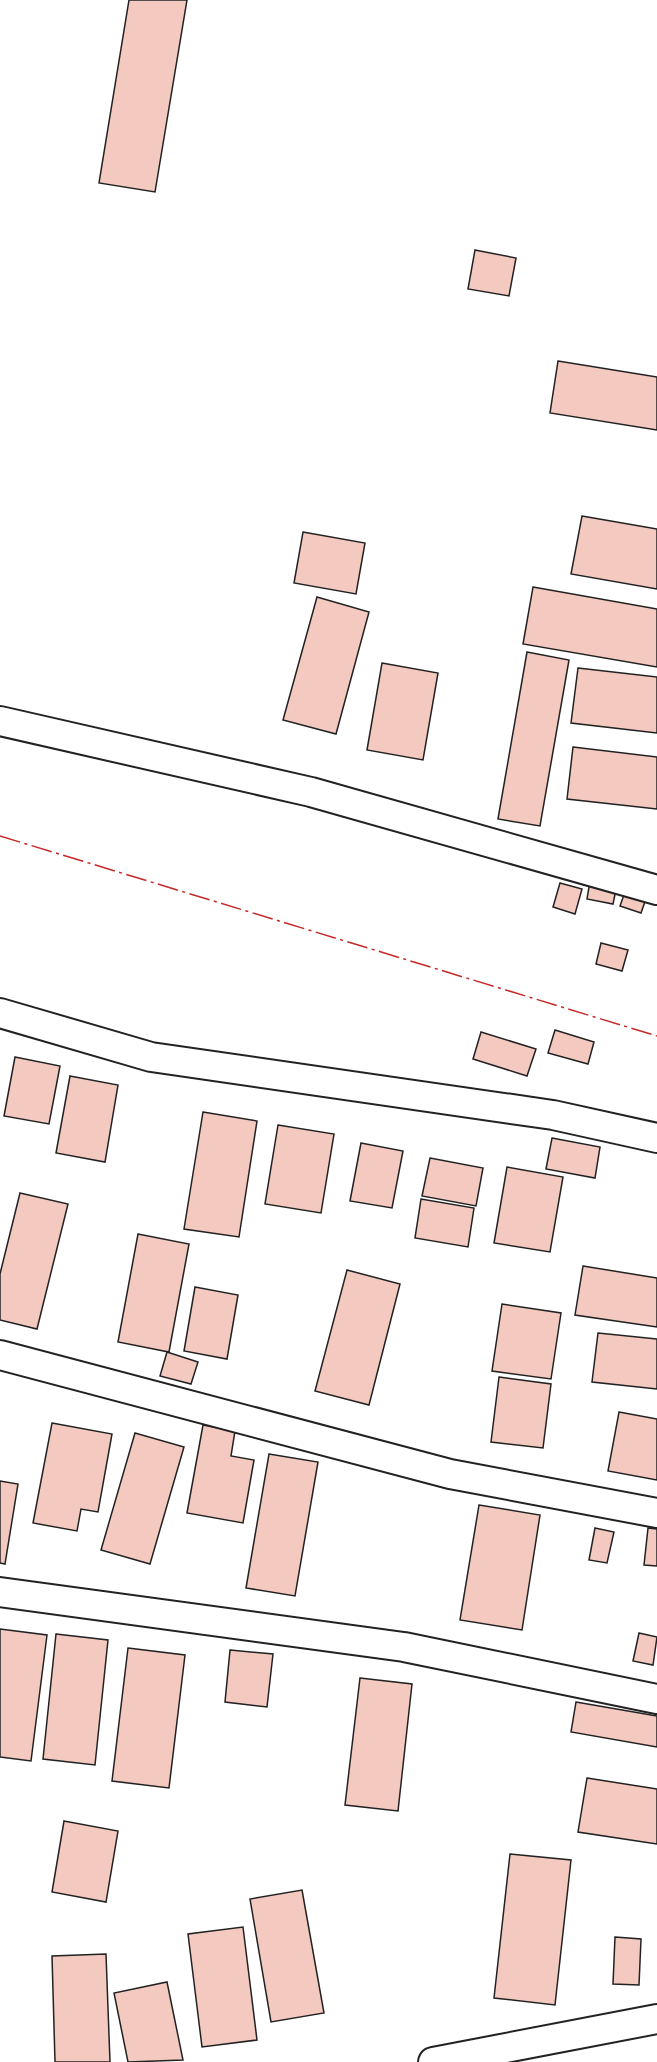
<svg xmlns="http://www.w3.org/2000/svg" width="657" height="2062" font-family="'PT Sans',sans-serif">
<rect width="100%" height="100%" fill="#fff"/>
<g fill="#f3c9c0" stroke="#222" stroke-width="1.5">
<path d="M129 0H187L155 192 99 183Z"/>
<path d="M475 250 516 258 509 296 468 289Z"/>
<path d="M558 361 657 377V430L550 413Z"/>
<path d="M582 516 657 529V589L571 574Z"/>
<path d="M303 532 365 543 356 594 294 583Z"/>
<path d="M533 587 657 609V667L523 644Z"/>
<path d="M317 597 369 612 336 734 283 720Z"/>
<path d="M527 652 569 660 540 826 498 819Z"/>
<path d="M382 663 438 673 423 760 367 750Z"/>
<path d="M578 668 657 677V733L571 723Z"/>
<path d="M573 747 657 757V809L567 799Z"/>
<path d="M591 875 618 880 613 904 587 899Z"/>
<path d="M560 883 582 889 575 914 553 907Z"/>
<path d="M626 889 647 896 641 913 620 906Z"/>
<path d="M601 943 628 950 622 971 596 964Z"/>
<path d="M555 1030 594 1042 588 1064 548 1053Z"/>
<path d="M481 1032 536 1049 527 1076 473 1059Z"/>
<path d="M15 1057 60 1066 49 1124 4 1116Z"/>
<path d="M70 1076 118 1085 105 1162 56 1153Z"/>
<path d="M203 1112 257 1121 239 1237 184 1229Z"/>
<path d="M278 1125 334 1134 321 1213 265 1204Z"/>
<path d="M552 1138 600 1147 595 1178 546 1169Z"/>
<path d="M361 1143 403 1151 392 1208 350 1201Z"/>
<path d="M430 1158 483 1168 476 1206 422 1196Z"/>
<path d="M507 1167 563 1177 550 1252 494 1243Z"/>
<path d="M20 1193 68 1204 37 1329 0 1320V1274Z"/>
<path d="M421 1199 474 1208 468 1247 415 1238Z"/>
<path d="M138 1234 189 1244 169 1352 118 1342Z"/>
<path d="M583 1266 657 1278V1327L575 1315Z"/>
<path d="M347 1270 400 1284 369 1405 315 1391Z"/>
<path d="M195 1287 238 1295 227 1359 184 1351Z"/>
<path d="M502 1304 561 1313 551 1379 492 1371Z"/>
<path d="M598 1333 657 1339V1389L592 1382Z"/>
<path d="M167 1352 198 1362 191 1384 160 1376Z"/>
<path d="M499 1377 551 1384 543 1448 491 1442Z"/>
<path d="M619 1412 657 1419V1480L608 1471Z"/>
<path d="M52 1423 112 1434 98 1512 81 1509 77 1531 33 1523Z"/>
<path d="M203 1425 235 1431 231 1456 254 1460 243 1523 187 1513Z"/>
<path d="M135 1433 184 1447 150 1564 101 1550Z"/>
<path d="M269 1454 318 1462 295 1596 246 1588Z"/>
<path d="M0 1481 18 1484 5 1564 0 1563Z"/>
<path d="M479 1505 540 1515 522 1630 460 1620Z"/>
<path d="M595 1528 614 1532 607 1563 589 1560Z"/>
<path d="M648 1528 657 1529V1566L644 1565Z"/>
<path d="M0 1629 47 1635 31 1761 0 1757Z"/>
<path d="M639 1633 657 1637 653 1665 633 1661Z"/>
<path d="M56 1634 108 1640 95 1765 43 1759Z"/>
<path d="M128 1648 185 1655 169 1788 112 1781Z"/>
<path d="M230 1650 273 1654 267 1707 225 1702Z"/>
<path d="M360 1678 412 1684 398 1811 345 1805Z"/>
<path d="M576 1702 657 1716V1747L571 1732Z"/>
<path d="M587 1778 657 1789V1844L578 1832Z"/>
<path d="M64 1821 118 1831 106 1902 52 1892Z"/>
<path d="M510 1854 571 1860 555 2005 494 1998Z"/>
<path d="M302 1890 324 2013 271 2022 250 1899Z"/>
<path d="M243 1927 257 2040 202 2047 188 1934Z"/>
<path d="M615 1937 641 1939 639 1985 613 1984Z"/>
<path d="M106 1954 110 2062H55L52 1956Z"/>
<path d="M167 1982 183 2060 128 2062 114 1993Z"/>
</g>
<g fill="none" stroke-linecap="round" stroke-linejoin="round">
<g stroke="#222" stroke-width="32">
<g id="minor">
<path d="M0 721 311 792 657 890"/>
<path d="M0 1013 151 1057 553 1115 657 1138"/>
<path d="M0 1355 450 1474 657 1513"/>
<path d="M0 1592 404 1647 657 1699"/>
<path d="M433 2062 657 2019"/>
</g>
</g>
<use href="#minor" stroke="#fff" stroke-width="28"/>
<path stroke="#c62828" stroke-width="1.5" stroke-dasharray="21 4.5 3 4.5" stroke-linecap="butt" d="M0 836 657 1036"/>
</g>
</svg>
